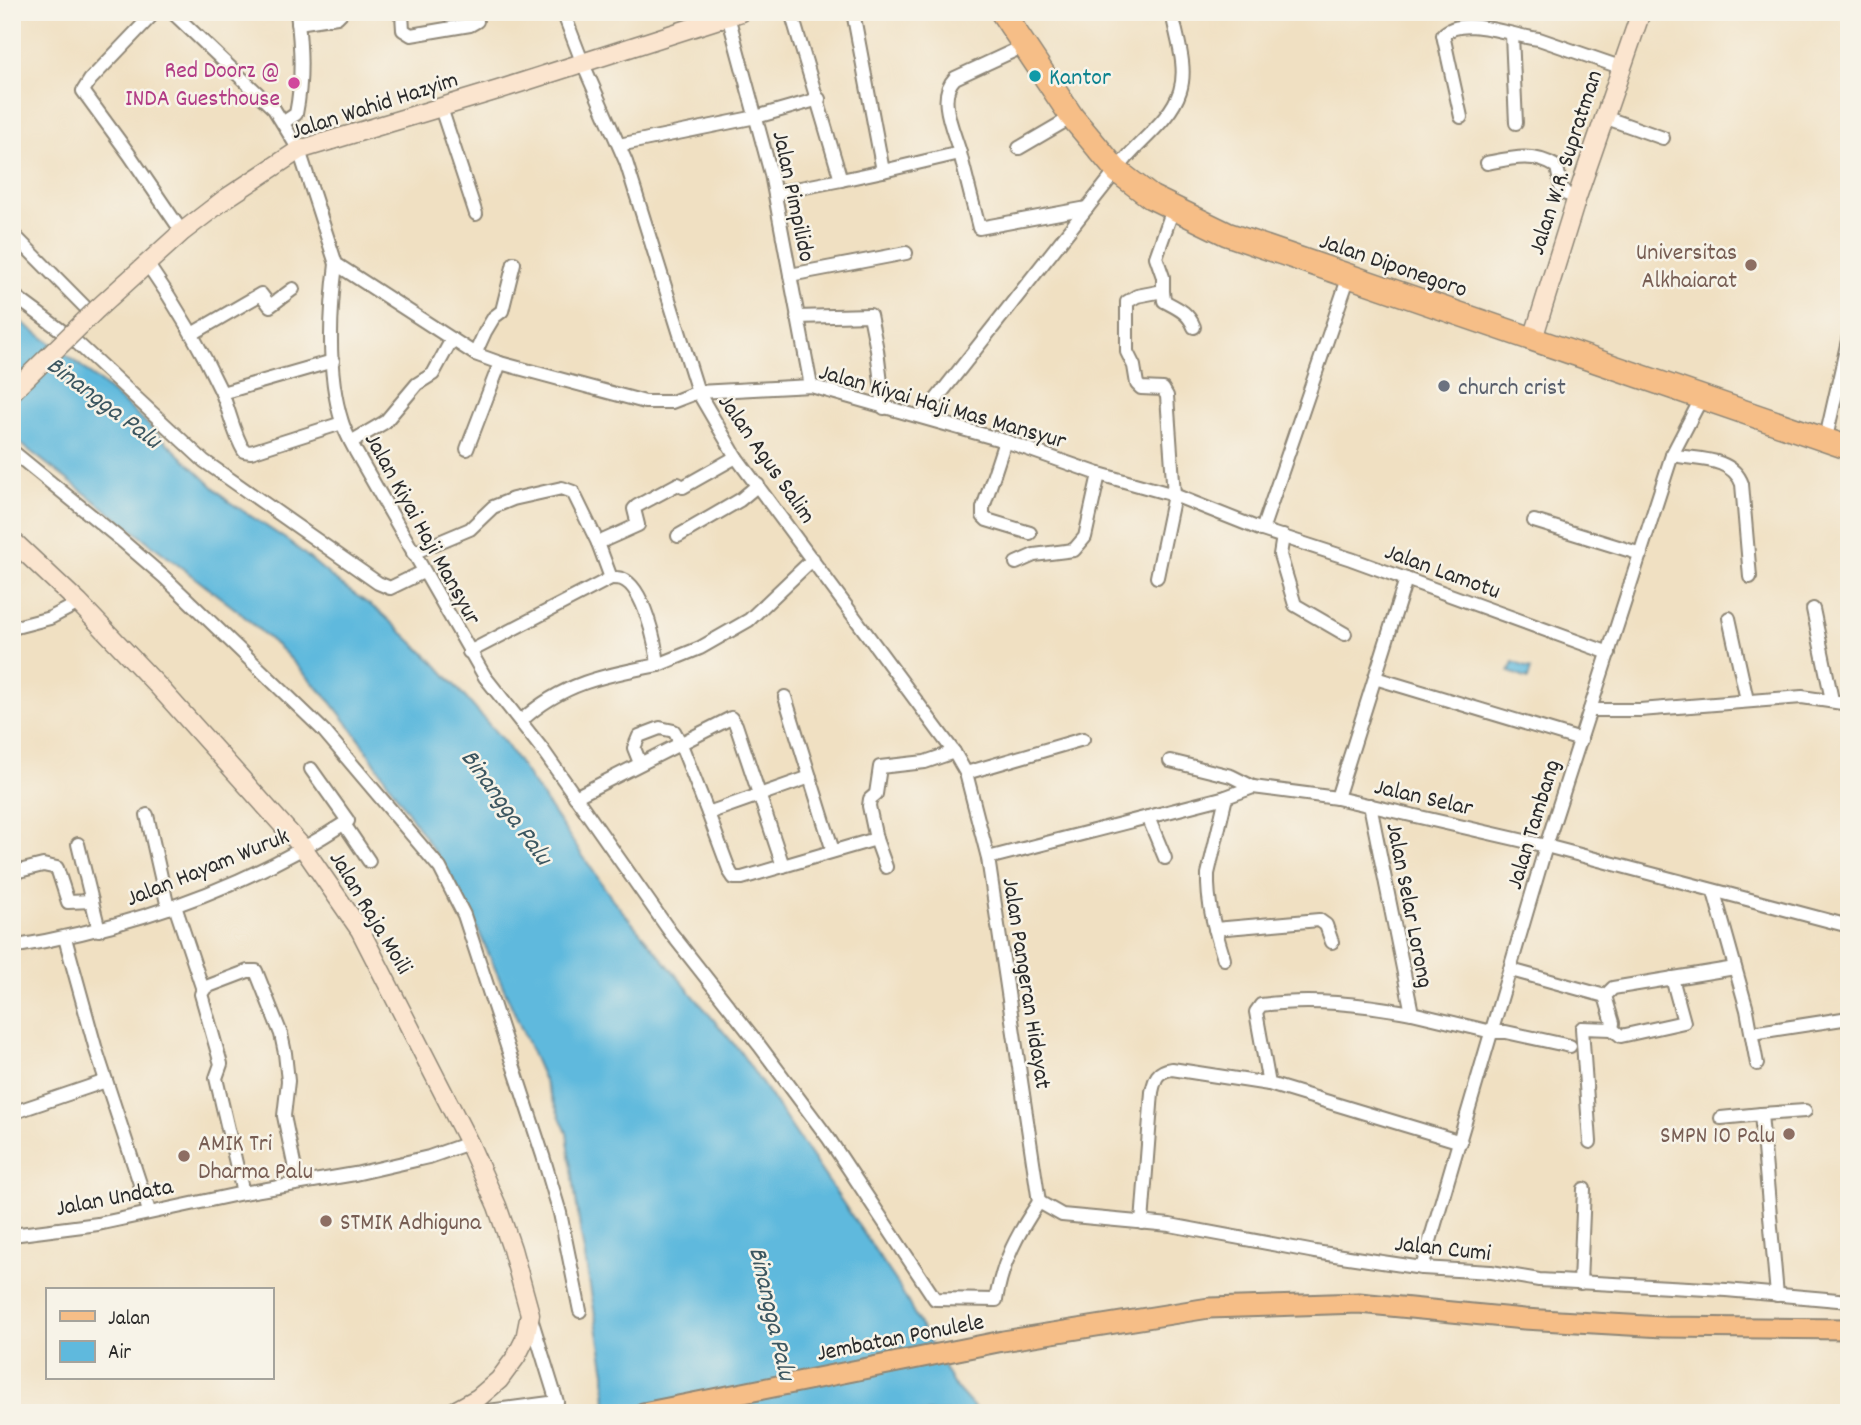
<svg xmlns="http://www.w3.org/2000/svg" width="1861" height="1425" font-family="Dekko,sans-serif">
<rect width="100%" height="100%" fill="#f7f3e8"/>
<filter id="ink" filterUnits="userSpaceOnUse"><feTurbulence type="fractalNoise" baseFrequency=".0143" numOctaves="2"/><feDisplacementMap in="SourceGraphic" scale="14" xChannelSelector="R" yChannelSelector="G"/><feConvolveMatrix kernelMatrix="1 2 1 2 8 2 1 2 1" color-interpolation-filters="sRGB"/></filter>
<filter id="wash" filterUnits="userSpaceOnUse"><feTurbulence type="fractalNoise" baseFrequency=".00686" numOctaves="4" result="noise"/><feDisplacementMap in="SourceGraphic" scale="28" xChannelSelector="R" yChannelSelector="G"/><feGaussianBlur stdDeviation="1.57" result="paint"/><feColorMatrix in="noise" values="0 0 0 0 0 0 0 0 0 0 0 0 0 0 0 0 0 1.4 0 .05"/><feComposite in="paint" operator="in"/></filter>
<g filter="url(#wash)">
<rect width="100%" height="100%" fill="#f0e0c2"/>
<g fill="#5fb9dd" stroke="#457284" stroke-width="2">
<path d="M12 315 75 361 139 416 228 501 290 542 340 584 380 612 437 665 506 744 613 900 739 1050 896 1281 953 1384 979 1413H606L605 1372 580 1229 567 1133 480 934 452 878 357 736 331 702 284 652 238 611 12 437Z"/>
<path d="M1513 662 1531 669 1528 679 1509 672Z"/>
</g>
</g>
<g filter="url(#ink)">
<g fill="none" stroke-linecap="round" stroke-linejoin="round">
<g stroke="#8e8676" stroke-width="16">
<g id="street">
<path d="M155 12 90 80 83 91 129 154 182 232"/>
<path d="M172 12 274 109 299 150 336 264 475 354 500 363 645 402H672L698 392 811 386 1005 441 1099 474 1174 495 1262 530 1351 559 1609 653"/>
<path d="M396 12 402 14 403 30 411 35 470 25 477 21 474 12"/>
<path d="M563 12 583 64 626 162 698 392 736 457 954 752 966 773 988 858 1039 1202"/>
<path d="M727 12 771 174 811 386"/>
<path d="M853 12 883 171 960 153C954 131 936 97 955 78L1024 46"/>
<path d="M298 23 337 17 342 12"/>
<path d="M1512 35 1516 123"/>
<path d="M441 108 476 214"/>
<path d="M1461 117 1443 35C1462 14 1514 37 1539 39L1620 67"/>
<path d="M1604 117 1663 138"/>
<path d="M284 122 296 114C303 79 301 47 297 12"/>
<path d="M619 145 756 117 819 99"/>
<path d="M1019 148 1072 117"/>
<path d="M960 153 979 228 1087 208"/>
<path d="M1487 163C1512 158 1534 152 1557 167L1561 187 1566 194 1577 197"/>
<path d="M841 180 883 171"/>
<path d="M775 193 841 180 791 12"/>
<path d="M12 233 92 314"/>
<path d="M336 264C330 312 327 375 342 422 345 432 351 442 356 452L485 677 542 749 671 933 759 1045 829 1139 935 1299 996 1300C1002 1262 1018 1233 1039 1202"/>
<path d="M148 265C176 305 200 346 221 391 230 411 233 433 244 451L251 452 342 423"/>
<path d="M790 275 906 253"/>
<path d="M1163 291 1164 301C1177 308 1188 312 1194 327"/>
<path d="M12 294 74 340 204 461 378 583 390 588 423 572"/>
<path d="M797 317 870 315 877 350 884 408"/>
<path d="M192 334 261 294 270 306 293 289"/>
<path d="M475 354 485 332 494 317 502 311 514 263"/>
<path d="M222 393 333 361"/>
<path d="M923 416C990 331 1057 246 1124 161 1142 139 1171 119 1180 91 1188 66 1176 37 1172 12"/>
<path d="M1828 429 1849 336"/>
<path d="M1005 441 983 508V516L987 520 1030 533"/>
<path d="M351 442 385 422 417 384 433 374 452 339"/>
<path d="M467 449 500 363"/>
<path d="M12 451 120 539 164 577 324 731 440 868 464 915 543 1156 560 1213 580 1311"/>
<path d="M1672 455C1696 460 1732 456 1742 484L1750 577"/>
<path d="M1534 521 1641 554"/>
<path d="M1262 530 1349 276"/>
<path d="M678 536 740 500 758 485"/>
<path d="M1283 536 1280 555 1295 605 1345 634"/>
<path d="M598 543 638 525 634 509 637 506 678 484 683 487 736 457"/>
<path d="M413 553 470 529 493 507 513 499 562 488 573 492 598 543 611 578C615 578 619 578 622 579 644 587 656 645 658 665L700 648 749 620 813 559"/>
<path d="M1016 563 1034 555 1074 550 1085 537 1099 474"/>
<path d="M1157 577 1174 495 1167 396 1163 389 1141 388 1137 384 1134 366 1127 352V302L1137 296 1163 291V277L1156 257 1173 209"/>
<path d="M1813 609 1832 700"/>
<path d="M1729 618 1747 700"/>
<path d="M12 628 50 618 79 603"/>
<path d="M469 652 611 578"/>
<path d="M1375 678 1581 740"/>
<path d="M785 697 833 851"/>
<path d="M1590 710H1640L1802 697 1849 704"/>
<path d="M521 721C562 683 605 675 658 665"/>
<path d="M1170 761 1231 776 1253 787"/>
<path d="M640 763 634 748 639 736 660 728 674 731 680 742 708 813"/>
<path d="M966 773 1083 739"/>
<path d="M575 797 731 718 736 725 783 866 876 839"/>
<path d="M1337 798 1406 579"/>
<path d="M1370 805 1412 1013 1492 1032H1506L1570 1046"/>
<path d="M147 815 168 908"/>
<path d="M1148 817 1165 858"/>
<path d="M344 824 369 861"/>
<path d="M78 844 99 930"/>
<path d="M988 858 1226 797 1253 787 1337 798 1546 846 1849 926"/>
<path d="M12 865 19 871 43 865 57 868 68 902 92 901"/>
<path d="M783 866 742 878H734L730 872 708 813 810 777"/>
<path d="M886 867 876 839 869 806 870 799 876 794 880 767 925 762 954 752"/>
<path d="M1714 892 1747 1010 1757 1064"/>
<path d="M175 906 203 990"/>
<path d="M1215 929 1319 920 1326 925 1332 942"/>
<path d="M65 938 96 1050 149 1211"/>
<path d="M12 947C131 927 247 887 348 821L311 769"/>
<path d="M1224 959C1215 930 1207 904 1208 874L1226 797"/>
<path d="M1511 970 1605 996"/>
<path d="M1412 1013C1361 1004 1312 998 1261 1005L1256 1012 1269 1084 1461 1142"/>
<path d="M1612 1029 1621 1036 1684 1022 1672 978"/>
<path d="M1752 1033 1849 1018"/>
<path d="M12 1113 106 1081"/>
<path d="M1761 1114 1805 1111"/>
<path d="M1721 1118 1761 1114 1777 1295"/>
<path d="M1590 1142 1582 1028 1612 1029 1613 1023 1605 996 1613 988 1735 968"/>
<path d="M243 1193 216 1078 221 1064 201 994 206 987 248 971H256L281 1034 285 1053 288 1081 284 1116 298 1183"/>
<path d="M1039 1202 1062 1215 1170 1225 1315 1252 1422 1268 1491 1272 1539 1280 1726 1290 1849 1301"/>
<path d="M1142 1223 1152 1092C1155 1078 1157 1071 1172 1069L1269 1084"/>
<path d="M12 1235 98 1224 243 1193 355 1174 429 1157 469 1143"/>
<path d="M1422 1268 1546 846 1672 455 1701 399"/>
<path d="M1580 1283 1584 1189"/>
<path d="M473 1413 557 1402 531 1318"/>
</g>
</g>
<g stroke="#8e8676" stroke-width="21">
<g id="secondary">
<path d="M97 309 182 232 225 199 299 150 498 90 741 12"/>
<path d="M1536 329 1577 197 1641 12"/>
<path d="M12 540 79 603 159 687 304 849 360 930 469 1143 497 1206 512 1249 530 1314 525 1339 516 1357 499 1380 478 1398 451 1413"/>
</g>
</g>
<g stroke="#8e8676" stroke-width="23">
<path id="primary" d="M643 1413 1003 1341 1209 1308 1359 1303 1524 1319 1663 1327 1849 1329"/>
</g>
<g stroke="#8e8676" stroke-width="26">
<path id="highway" d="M1002 12 1072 117 1117 171 1151 197 1227 234 1849 448"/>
</g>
<use href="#street" stroke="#fff" stroke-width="12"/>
<use href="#secondary" stroke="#fbe5cf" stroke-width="18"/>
<use href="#primary" stroke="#f6be87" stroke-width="19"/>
<use href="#highway" stroke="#f6be87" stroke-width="23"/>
<g stroke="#8e8676" stroke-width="21" stroke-linecap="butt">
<path id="secondary-bridge" d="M12 392 97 309"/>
</g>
<use href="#secondary-bridge" stroke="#fbe5cf" stroke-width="18"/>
</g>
</g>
<circle fill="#0f9aa8" stroke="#f7f3e8" stroke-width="2.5" cx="1035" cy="76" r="7"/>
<circle fill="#d1479c" stroke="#f7f3e8" stroke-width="2.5" cx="294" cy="83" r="7"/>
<g fill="#8d6e63" stroke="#f7f3e8" stroke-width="2.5">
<circle cx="1751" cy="265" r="7"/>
<circle cx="1789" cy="1134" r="7"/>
<circle cx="184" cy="1156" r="7"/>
<circle cx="326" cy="1221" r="7"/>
</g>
<circle fill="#6b7280" stroke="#f7f3e8" stroke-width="2.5" cx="1444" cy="386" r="7"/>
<g text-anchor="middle" stroke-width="5" stroke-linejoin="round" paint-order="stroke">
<g font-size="24" fill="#b23c85" stroke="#f7f3e8" text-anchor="end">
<text x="280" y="77">Red Doorz @<tspan x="280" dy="28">INDA Guesthouse</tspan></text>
</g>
<g font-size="24" fill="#0d838f" stroke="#f7f3e8" text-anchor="start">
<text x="1049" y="84">Kantor</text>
</g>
<g font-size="24" fill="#2b2b2b" stroke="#f7f3e8">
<text transform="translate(374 104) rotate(-18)" y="8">Jalan Wahid Hazyim</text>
<text transform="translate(1564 162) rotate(-72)" y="8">Jalan W.R. Supratman</text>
<text transform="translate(795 196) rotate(78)" y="8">Jalan Pimpilido</text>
<text transform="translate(1394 264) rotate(19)" y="8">Jalan Diponegoro</text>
<text transform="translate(943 405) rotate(16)" y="8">Jalan Kiyai Haji Mas Mansyur</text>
<text transform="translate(768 458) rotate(55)" y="8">Jalan Agus Salim</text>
<text transform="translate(424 528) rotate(61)" y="8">Jalan Kiyai Haji Mansyur</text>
<text transform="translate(1443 570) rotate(20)" y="8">Jalan Lamotu</text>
<text transform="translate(1424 796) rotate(13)" y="8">Jalan Selar</text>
<text transform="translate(1532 824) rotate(-73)" y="8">Jalan Tambang</text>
<text transform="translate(207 866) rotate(-22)" y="8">Jalan Hayam Wuruk</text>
<text transform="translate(1411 905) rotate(79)" y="8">Jalan Selar Lorong</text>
<text transform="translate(372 912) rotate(59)" y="8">Jalan Raja Moili</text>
<text transform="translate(1028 983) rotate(81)" y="8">Jalan Pangeran Hidayat</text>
<text transform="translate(114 1196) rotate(-11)" y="8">Jalan Undata</text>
<text transform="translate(1443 1247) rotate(6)" y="8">Jalan Cumi</text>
<text transform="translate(900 1336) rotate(-11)" y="8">Jembatan Ponulele</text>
</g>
<g font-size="24" fill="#785e54" stroke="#f7f3e8" text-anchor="end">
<text x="1737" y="259">Universitas<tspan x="1737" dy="28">Alkhaiarat</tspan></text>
<text x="1775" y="1142">SMPN 10 Palu</text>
<text x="198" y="1150" text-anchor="start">AMIK Tri<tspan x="198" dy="28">Dharma Palu</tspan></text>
<text x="340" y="1229" text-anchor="start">STMIK Adhiguna</text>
</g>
<g font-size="24" fill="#5b616d" stroke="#f7f3e8" text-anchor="start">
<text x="1458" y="394">church crist</text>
</g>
<g font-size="26" font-style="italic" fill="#3b5660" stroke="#f7f3e8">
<text transform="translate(105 401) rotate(37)" y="9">Binangga Palu</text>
<text transform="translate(508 806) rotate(54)" y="9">Binangga Palu</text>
<text transform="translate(774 1313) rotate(77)" y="9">Binangga Palu</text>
</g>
</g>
<rect width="1861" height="1425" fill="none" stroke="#f7f3e8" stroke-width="42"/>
<rect x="46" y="1288" width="228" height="91" fill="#f7f3e8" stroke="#a5a39c" stroke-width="2"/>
<rect x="60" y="1311" width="35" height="10" fill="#f6be87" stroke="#a5a39c" stroke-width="2"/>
<text x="108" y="1324" font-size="21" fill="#2b2b2b">Jalan</text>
<rect x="60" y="1341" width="35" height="21" fill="#5fb9dd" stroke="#a5a39c" stroke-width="2"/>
<text x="108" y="1358" font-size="21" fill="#2b2b2b">Air</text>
</svg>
